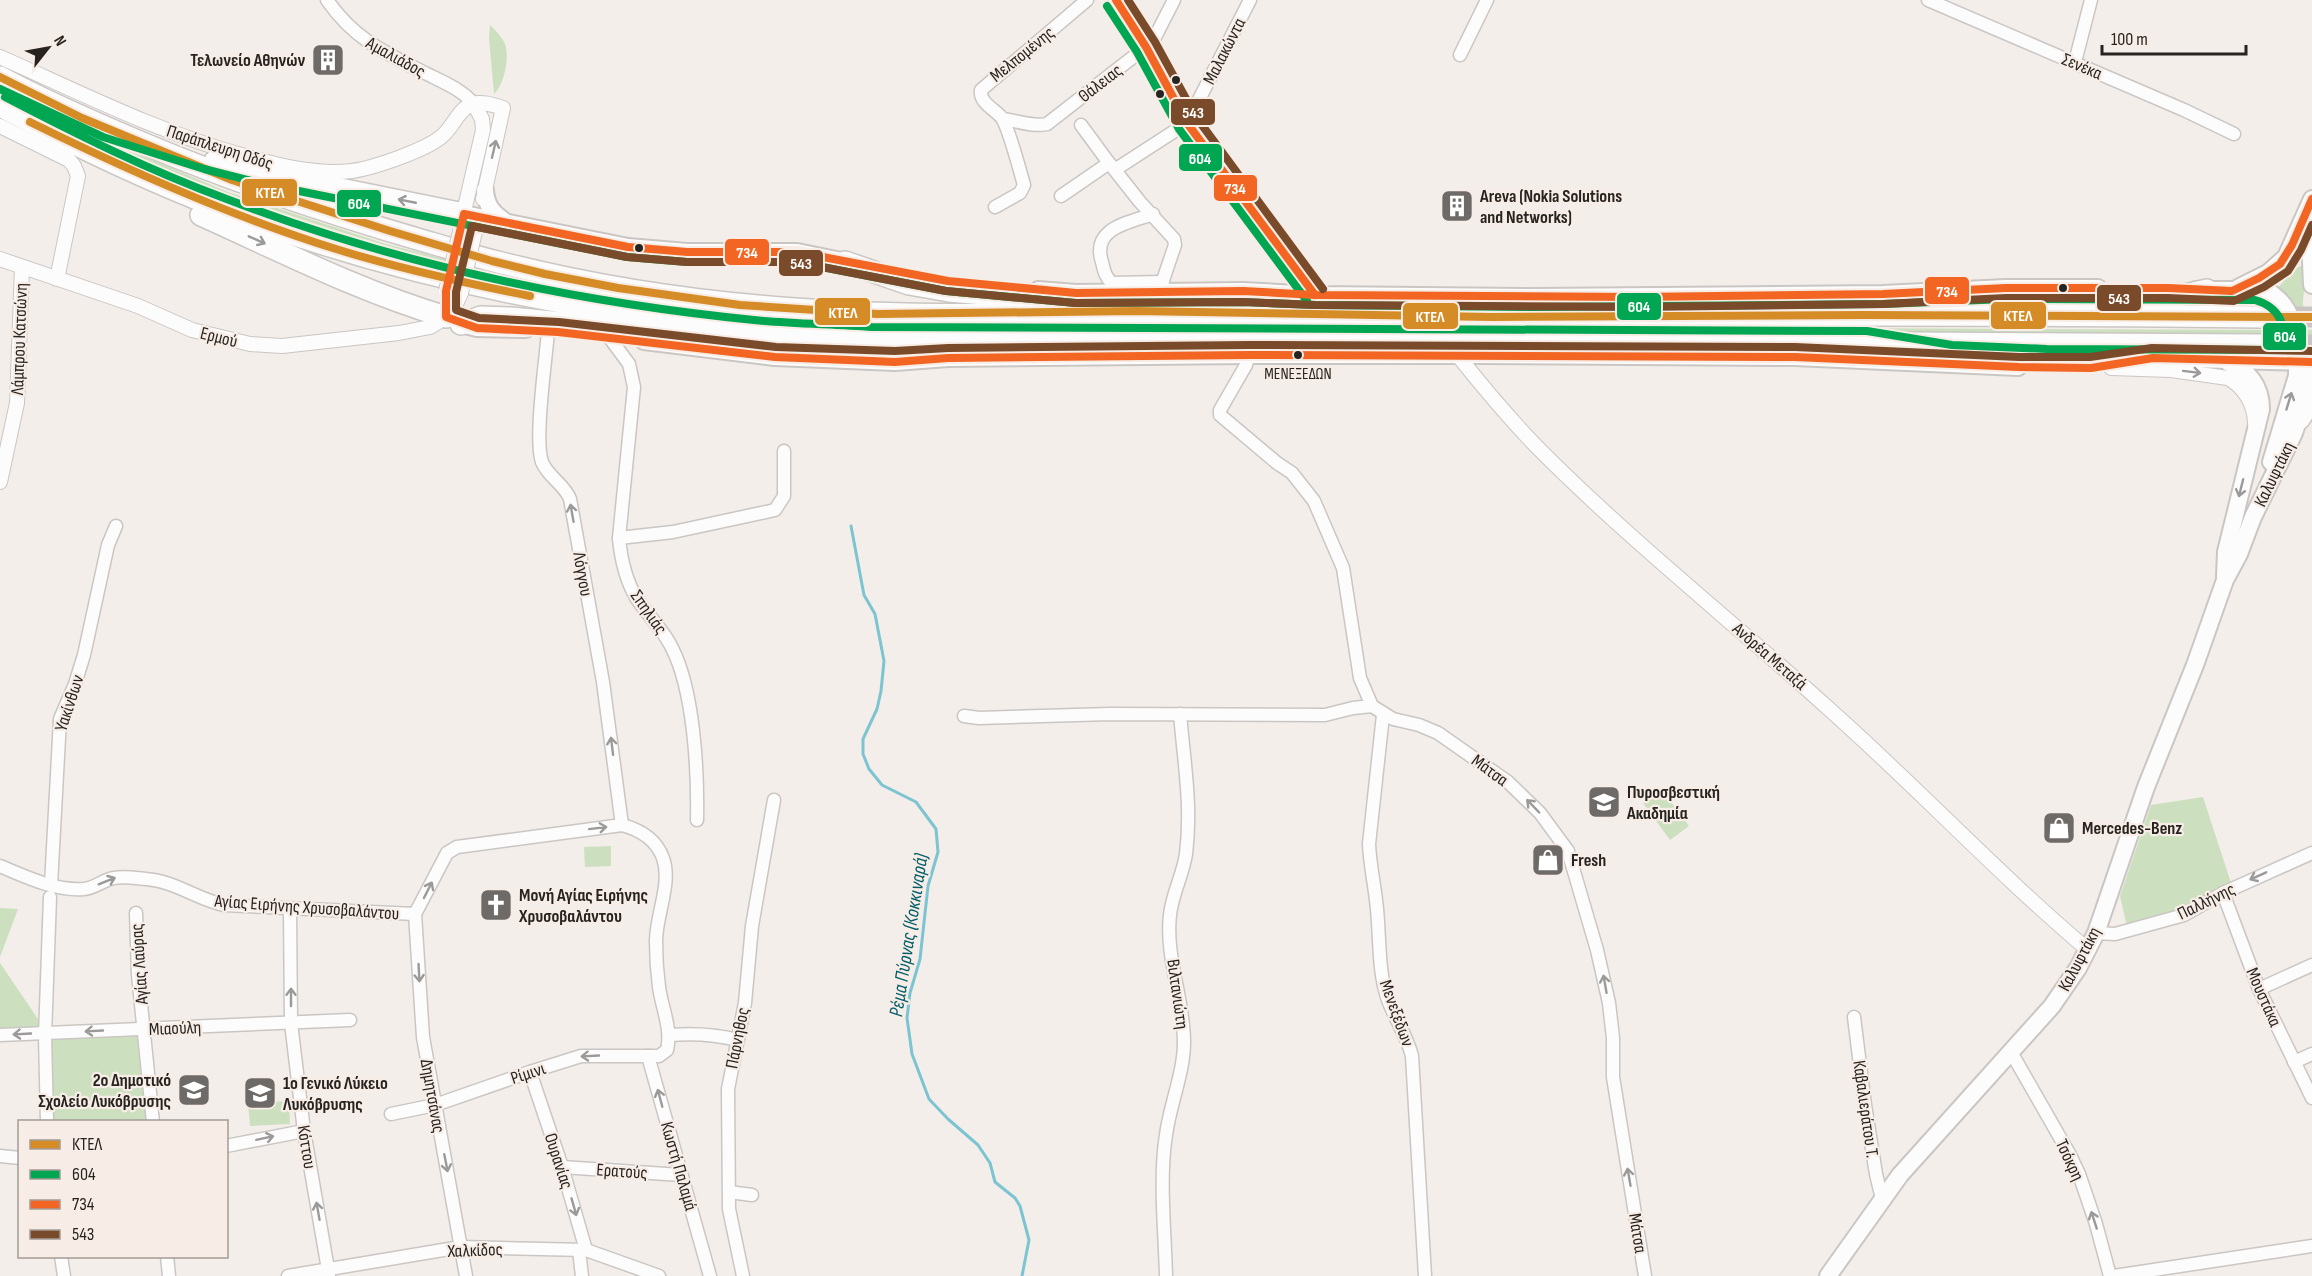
<svg xmlns="http://www.w3.org/2000/svg" width="2312" height="1276" font-family="'Sofia Sans Condensed',sans-serif">
<rect width="100%" height="100%" fill="#f3eeea"/>
<g fill="#cce0bf">
<path d="M490 25C496 31 502 37 505 44 510 57 504 85 494 94L489 38Z"/>
<path d="M0 90 79 129 228 192 386 244 488 270 995 324 2268 330V306L2278 317 2284 330H2299L2285 294 2278 288 2292 271 2300 266 2306 267 2303 301 2304 329 2312 330V335H2305V343L2301 346 2300 335H2285C2284 345 2280 353 2269 355L2268 335 996 329 798 322 618 301 487 275 327 232 227 197 77 133 4 98 0 96Z"/>
<path d="M1661 789 1689 826 1670 840 1643 803Z"/>
<path d="M2203 797 2232 886 2193 907 2127 927 2120 896 2151 805Z"/>
<path d="M611 846V866L585 867 584 847Z"/>
<path d="M0 908 18 909 0 957Z"/>
<path d="M0 963 38 1019V1029L0 1030Z"/>
<path d="M141 1032 149 1121H51L49 1036Z"/>
<path d="M289 1101 290 1124 250 1126 248 1103Z"/>
</g>
<g fill="none" stroke-linecap="round" stroke-linejoin="round">
<path stroke="#7cc4d2" stroke-width="3" d="M851 526 864 595 875 614 884 661 881 691 877 709 863 739V754L869 769 882 785 916 802 936 829 938 852 928 886 920 959 910 993 907 1018 912 1054 929 1099 948 1119 978 1145 990 1163 995 1182 1015 1198 1020 1206 1029 1240 1022 1276"/>
<g stroke="#cac5c2" stroke-width="21" stroke-dasharray="21 10" stroke-linecap="butt">
<path d="M2263 317H2312"/>
<path d="M2264 345H2312"/>
</g>
<g stroke="#cac6c3" stroke-width="15">
<g id="minor">
<path d="M327 0C355 40 384 52 427 74 443 82 461 89 474 104"/>
<path d="M1928 0 2184 110 2234 134"/>
<path d="M1460 55 1487 0"/>
<path d="M2075 62 2091 0"/>
<path d="M1003 119C1018 121 1032 127 1047 124L1146 47 1155 37 1174 0"/>
<path d="M1110 164 1140 202 1174 239 1175 245 1160 289"/>
<path d="M1116 169 1187 123 1250 0"/>
<path d="M1061 196 1109 163 1081 125"/>
<path d="M995 207 1020 193 1024 185C1020 171 1009 129 1002 118 995 109 979 103 981 90L1087 0"/>
<path d="M1153 214C1128 223 1091 228 1102 262 1104 270 1105 277 1112 283L1163 282"/>
<path d="M548 331C546 359 534 439 542 462 548 477 565 485 570 499L603 682 622 825"/>
<path d="M609 337 629 364 634 387 619 538C621 560 626 581 637 599 648 616 663 629 672 648 694 691 698 771 697 820"/>
<path d="M1249 355 1246 365 1220 410V415L1277 463 1292 473 1314 501 1343 568 1360 678 1372 706 1393 719 1419 725 1438 733 1508 782 1540 813 1568 851 1597 950 1609 1003 1613 1038V1077L1645 1276"/>
<path d="M619 538 673 532 775 510 784 496V451"/>
<path d="M1383 715 1369 844C1370 866 1375 887 1377 909 1380 939 1378 972 1388 1000 1395 1019 1407 1036 1412 1056L1425 1276"/>
<path d="M964 716 979 718 1110 714 1325 715 1353 708 1372 706"/>
<path d="M0 866C26 877 55 891 84 889 95 888 103 880 114 878 123 876 136 878 146 879 175 881 196 899 224 905L415 914 447 853 457 847 622 825C641 830 656 839 663 858 672 883 656 915 656 941 656 956 657 972 659 987 662 1009 672 1028 667 1050L659 1056H581L530 1072 435 1105 391 1114"/>
<path d="M51 885 60 719 75 684 84 655 108 545 116 526"/>
<path d="M2223 893 2259 989 2312 1098"/>
<path d="M290 909 291 1023 304 1131 329 1275"/>
<path d="M136 913 138 975 153 1122"/>
<path d="M415 914 423 1037 466 1276"/>
<path d="M2096 933 2115 934 2184 915 2223 893 2312 853"/>
<path d="M2259 989 2312 965"/>
<path d="M1854 1017 1865 1105 1876 1174 1882 1199"/>
<path d="M0 1035 350 1020"/>
<path d="M670 1035C694 1033 714 1034 738 1040"/>
<path d="M2011 1052 2070 1155 2079 1174 2096 1224 2110 1276"/>
<path d="M648 1056 710 1276"/>
<path d="M2294 1062 2312 1054"/>
<path d="M530 1072 562 1167 586 1250"/>
<path d="M47 1122 45 1036 50 897"/>
<path d="M226 1146 304 1131"/>
<path d="M0 1156 20 1158"/>
<path d="M562 1167 681 1175"/>
<path d="M729 1192 752 1195"/>
<path d="M579 1250 582 1276"/>
<path d="M61 1256 64 1276"/>
<path d="M167 1256 169 1276"/>
<path d="M288 1276 461 1247 586 1250 659 1276"/>
<path d="M743 1276 729 1209 728 1089 745 1003 752 926 774 800"/>
<path d="M1166 1276C1165 1233 1159 1177 1166 1135 1170 1104 1184 1073 1184 1042 1184 999 1165 957 1170 915 1172 894 1183 875 1186 854 1192 806 1184 762 1180 714"/>
<path d="M2114 1276 2312 1246"/>
</g>
</g>
<g stroke="#cac6c3" stroke-width="16">
<g id="tertiary">
<path d="M1116 0 1146 47 1187 123 1315 295"/>
<path d="M0 57C81 93 160 133 245 156 280 166 315 175 352 171 374 168 425 150 441 137 453 128 458 109 472 104 482 101 494 105 503 108L483 199"/>
<path d="M0 126 69 160 74 166 78 176 57 279"/>
<path d="M462 220 483 130 482 119 474 104"/>
<path d="M0 259 138 306 192 330 250 344 282 346 399 333 430 327 446 317 455 306 461 293"/>
<path d="M1459 357C1483 387 1509 418 1536 446 1628 539 1732 621 1829 709 1917 787 1998 874 2088 950"/>
<path d="M2111 368 2171 370 2228 378C2244 387 2255 404 2255 424"/>
<path d="M0 482 17 403 22 267"/>
</g>
</g>
<g stroke="#cac6c3" stroke-width="20">
<g id="secondary">
<path d="M485 190C486 204 491 212 503 220"/>
<path d="M464 214 628 247 687 252H797L856 264"/>
<path d="M2312 219 2310 238 2312 285"/>
<path d="M2238 288 2268 273 2286 257 2312 199"/>
<path d="M1038 290 1076 293 1243 291 1315 295 1536 297 1883 294 2006 288H2098"/>
<path d="M2196 290H2257L2272 294"/>
<path d="M462 324 477 328 526 329"/>
<path d="M644 341 775 357 895 362 948 358 1249 355H1482L1795 357 2018 367"/>
<path d="M2142 360 2153 358 2312 362"/>
<path d="M2271 462 2297 376V361"/>
<path d="M2225 576 2226 552 2261 409C2261 387 2249 370 2229 363"/>
<path d="M1828 1276 1900 1175 2052 1006 2078 968 2096 933 2146 787 2195 665 2225 580 2239 554 2253 517 2294 433 2309 386 2312 365"/>
</g>
</g>
<g stroke="#cac6c3" stroke-width="24">
<g id="motorway">
<path d="M0 77C48 103 97 124 147 145 240 184 334 215 431 243 454 249 475 257 498 262 595 287 695 302 795 309 940 320 1088 311 1234 313 1577 318 1920 312 2263 317"/>
<path d="M0 106C72 144 144 179 220 208 385 272 560 308 735 328 780 334 827 334 872 337L2264 345"/>
<path d="M215 161 266 174 464 214"/>
<path d="M201 215C281 251 361 292 446 317"/>
<path d="M845 262 909 284 949 291 1053 300"/>
<path d="M1959 302 2093 298H2171L2207 290"/>
<path d="M461 324 481 317 511 318 674 334"/>
<path d="M1998 356 2047 359 2153 358"/>
<path d="M2299 419 2312 400"/>
</g>
</g>
<use href="#minor" stroke="#fdfcfc" stroke-width="12"/>
<use href="#tertiary" stroke="#fdfcfc" stroke-width="14"/>
<use href="#secondary" stroke="#fdfcfc" stroke-width="16"/>
<use href="#motorway" stroke="#fdfcfc" stroke-width="21"/>
<g stroke="#cac6c3" stroke-width="16" stroke-linecap="butt">
<g id="tertiary-bridge">
<path d="M446 291 462 223"/>
<path d="M461 293 476 227"/>
</g>
</g>
<g stroke="#cac6c3" stroke-width="20" stroke-linecap="butt">
<path id="secondary-bridge" d="M2272 294C2295 310 2296 336 2297 361"/>
</g>
<use href="#tertiary-bridge" stroke="#fdfcfc" stroke-width="14"/>
<use href="#secondary-bridge" stroke="#fdfcfc" stroke-width="16"/>
<g stroke="#f7ede6" stroke-width="12">
<g id="bus-1">
<path d="M0 77 82 118 232 180 390 231 492 261 545 274 618 288 740 305 877 314 1136 311 1492 317 1864 315 2312 317"/>
<path d="M30 122C129 171 230 216 336 249 400 269 465 283 530 296"/>
</g>
</g>
<g stroke="#f7ede6" stroke-width="12">
<g id="bus-2">
<path d="M1107 6 1137 52 1179 129 1307 301"/>
<path d="M0 89 103 137 204 169 264 184 627 257 687 262H796L946 291 1076 303 1243 302 1315 305 1536 307 1883 304 2006 299 2255 300C2282 308 2284 325 2286 350L2047 349 1952 345 1867 331 872 327C833 324 793 324 754 320 573 302 393 263 224 198 148 170 76 134 5 97"/>
</g>
</g>
<g stroke="#f7ede6" stroke-width="12">
<g id="bus-3">
<path d="M1116 0 1146 47 1187 123 1315 295"/>
<path d="M2312 199 2292 245 2280 264 2259 278 2232 291 2168 288H2006L1883 294 1637 297 1315 295 1243 291 1076 293 948 281 797 252H687L628 247 464 214 446 291V317L477 328 558 332 775 357 895 362 948 358 1249 355 1795 357 2019 367 2091 368 2153 358 2312 362"/>
</g>
</g>
<g stroke="#f7ede6" stroke-width="12">
<g id="bus-4">
<path d="M1128 0 1155 42 1196 117 1323 289"/>
<path d="M2312 225 2301 250 2288 271 2264 287 2234 301 2168 298H2006L1883 304 1637 307 1315 305 1243 302 1075 303 946 291 796 262H687L627 257 472 226 456 292V310L479 318 559 322 776 347 895 351 948 348 1249 345 1795 347 2019 357H2090L2152 348 2312 351"/>
</g>
</g>
<use href="#bus-1" stroke="#d68c26" stroke-width="8"/>
<use href="#bus-2" stroke="#00a651" stroke-width="8"/>
<use href="#bus-3" stroke="#f26522" stroke-width="8"/>
<use href="#bus-4" stroke="#7a4b2a" stroke-width="8"/>
</g>
<defs><path id="oneway-shaft" d="M-6 0H5M1.5-3L5.5 0L1.5 3" fill="none" stroke-width="1.6" stroke-linecap="round" stroke-linejoin="round" transform="scale(1.5)"/></defs>
<g stroke="#9c9a99">
<use href="#oneway-shaft" transform="translate(494 149) rotate(-77)"/>
<use href="#oneway-shaft" transform="translate(407 201) rotate(-169)"/>
<use href="#oneway-shaft" transform="translate(257 240) rotate(24)"/>
<use href="#oneway-shaft" transform="translate(2192 372) rotate(7)"/>
<use href="#oneway-shaft" transform="translate(2289 401) rotate(-73)"/>
<use href="#oneway-shaft" transform="translate(2241 488) rotate(104)"/>
<use href="#oneway-shaft" transform="translate(572 513) rotate(-100)"/>
<use href="#oneway-shaft" transform="translate(612 746) rotate(-97)"/>
<use href="#oneway-shaft" transform="translate(1533 806) rotate(-134)"/>
<use href="#oneway-shaft" transform="translate(598 828) rotate(-7)"/>
<use href="#oneway-shaft" transform="translate(2258 876) rotate(156)"/>
<use href="#oneway-shaft" transform="translate(107 881) rotate(-22)"/>
<use href="#oneway-shaft" transform="translate(428 890) rotate(-63)"/>
<use href="#oneway-shaft" transform="translate(419 973) rotate(87)"/>
<use href="#oneway-shaft" transform="translate(1605 984) rotate(-100)"/>
<use href="#oneway-shaft" transform="translate(291 997) rotate(-90)"/>
<use href="#oneway-shaft" transform="translate(94 1031) rotate(177)"/>
<use href="#oneway-shaft" transform="translate(22 1034) rotate(177)"/>
<use href="#oneway-shaft" transform="translate(590 1056) rotate(177)"/>
<use href="#oneway-shaft" transform="translate(660 1098) rotate(-105)"/>
<use href="#oneway-shaft" transform="translate(265 1138) rotate(-12)"/>
<use href="#oneway-shaft" transform="translate(446 1163) rotate(79)"/>
<use href="#oneway-shaft" transform="translate(1629 1177) rotate(-100)"/>
<use href="#oneway-shaft" transform="translate(574 1207) rotate(74)"/>
<use href="#oneway-shaft" transform="translate(318 1211) rotate(-100)"/>
<use href="#oneway-shaft" transform="translate(2094 1220) rotate(-108)"/>
</g>
<defs>
<g id="building-square" transform="scale(1.725)"><rect x="-9" y="-9" width="18" height="18" rx="4" fill="#6e6a67" stroke="#f7ede6"/><path d="M-4-6H4V6H1V3H-1V6H-4ZM-2.5-4.3h1.7v1.8h-1.7ZM.8-4.3h1.7v1.8H.8ZM-2.5-1h1.7V.8h-1.7ZM.8-1h1.7V.8H.8Z" fill="#fff"/></g>
<g id="school-square" transform="scale(1.725)"><rect x="-9" y="-9" width="18" height="18" rx="4" fill="#6e6a67" stroke="#f7ede6"/><path d="M0-5L7-2L0 1L-7-2ZM-4 1L0 2.5L4 1V4Q0 6-4 4Z" fill="#fff"/></g>
<g id="shop-square" transform="scale(1.725)"><rect x="-9" y="-9" width="18" height="18" rx="4" fill="#6e6a67" stroke="#f7ede6"/><path d="M-5-2.5h2.3a2.7 3.5 0 0 1 5.4 0H5L5.5 6h-11ZM-1.5-2.5h3a1.5 2.3 0 0 0-3 0Z" fill="#fff"/></g>
<g id="church-square" transform="scale(1.725)"><rect x="-9" y="-9" width="18" height="18" rx="4" fill="#6e6a67" stroke="#f7ede6"/><path d="M-1.2-6h2.4v3.5h3.3v2.4h-3.3V6h-2.4V-.1h-3.3v-2.4h3.3Z" fill="#fff"/></g>
</defs>
<g fill-rule="evenodd">
<use href="#building-square" x="328" y="60"/>
<use href="#building-square" x="1457" y="206"/>
<use href="#school-square" x="1604" y="802"/>
<use href="#shop-square" x="2059" y="828"/>
<use href="#shop-square" x="1548" y="860"/>
<use href="#church-square" x="496" y="905"/>
<use href="#school-square" x="194" y="1090"/>
<use href="#school-square" x="260" y="1093"/>
</g>
<g fill="#262320" stroke="#f7ede6" stroke-width="2">
<circle cx="1176" cy="80" r="5"/>
<circle cx="1160" cy="94" r="5"/>
<circle cx="639" cy="248" r="5"/>
<circle cx="2063" cy="288" r="5"/>
<circle cx="1298" cy="355" r="5"/>
</g>
<g text-anchor="middle" stroke-width="4.5" stroke-linejoin="round" paint-order="stroke">
<g font-size="16" fill="#262320" stroke="#f7ede6">
<text x="1298" y="379">ΜΕΝΕΞΕΔΩΝ</text>
</g>
<g font-size="18" fill="#262320" stroke="#f7ede6">
<text transform="translate(1224 51) rotate(-63)" y="6">Μαλακώντα</text>
<text transform="translate(1022 54) rotate(-39)" y="6">Μελπομένης</text>
<text transform="translate(396 57) rotate(29)" y="6">Αμαλιάδος</text>
<text transform="translate(2082 66) rotate(23)" y="6">Σενέκα</text>
<text transform="translate(1100 83) rotate(-38)" y="6">Θάλειας</text>
<text transform="translate(220 147) rotate(18)" y="6">Παράπλευρη Οδός</text>
<text transform="translate(219 337) rotate(14)" y="6">Ερμού</text>
<text transform="translate(19 339) rotate(-88)" y="6">Λάμπρου Κατσώνη</text>
<text transform="translate(2274 474) rotate(-64)" y="6">Καλυφτάκη</text>
<text transform="translate(583 574) rotate(80)" y="6">Λόγγου</text>
<text transform="translate(649 612) rotate(55)" y="6">Σπηλιάς</text>
<text transform="translate(1770 656) rotate(41)" y="6">Ανδρέα Μεταξά</text>
<text transform="translate(69 703) rotate(-72)" y="6">Υακίνθων</text>
<text transform="translate(1490 770) rotate(36)" y="6">Μάτσα</text>
<text transform="translate(2206 901) rotate(-26)" y="6">Παλλήνης</text>
<text transform="translate(307 907) rotate(4)" y="6">Αγίας Ειρήνης Χρυσοβαλάντου</text>
<text transform="translate(2079 959) rotate(-62)" y="6">Καλυφτάκη</text>
<text transform="translate(139 964) rotate(-94)" y="6">Αγίας Λαύρας</text>
<text transform="translate(1178 994) rotate(82)" y="6">Βιλτανιώτη</text>
<text transform="translate(2264 997) rotate(66)" y="6">Μουστάκα</text>
<text transform="translate(1397 1013) rotate(70)" y="6">Μενεξέδων</text>
<text transform="translate(175 1028) rotate(-2)" y="6">Μιαούλη</text>
<text transform="translate(737 1038) rotate(-79)" y="6">Πάρνηθος</text>
<text transform="translate(528 1073) rotate(-18)" y="6">Ρίμινι</text>
<text transform="translate(433 1096) rotate(80)" y="6">Δημητσάνας</text>
<text transform="translate(1866 1109) rotate(82)" y="6">Καβαλιεράτου Τ.</text>
<text transform="translate(307 1147) rotate(81)" y="6">Κόττου</text>
<text transform="translate(2070 1160) rotate(65)" y="6">Τσόκρη</text>
<text transform="translate(559 1161) rotate(72)" y="6">Ουρανίας</text>
<text transform="translate(679 1166) rotate(74)" y="6">Κωστή Παλαμά</text>
<text transform="translate(622 1171) rotate(4)" y="6">Ερατούς</text>
<text transform="translate(1638 1233) rotate(81)" y="6">Μάτσα</text>
<text transform="translate(475 1250) rotate(-2)" y="6">Χαλκίδος</text>
</g>
<g font-size="18" font-weight="bold" fill="#262320" stroke="#f7ede6" text-anchor="start">
<text x="305" y="66" text-anchor="end">Τελωνείο Αθηνών</text>
<text x="1480" y="202">Areva (Nokia Solutions<tspan x="1480" dy="21">and Networks)</tspan></text>
<text x="1627" y="798">Πυροσβεστική<tspan x="1627" dy="21">Ακαδημία</tspan></text>
<text x="2082" y="834">Mercedes-Benz</text>
<text x="1571" y="866">Fresh</text>
<text x="519" y="901">Μονή Αγίας Ειρήνης<tspan x="519" dy="21">Χρυσοβαλάντου</tspan></text>
<text x="171" y="1086" text-anchor="end">2ο Δημοτικό<tspan x="171" dy="21">Σχολείο Λυκόβρυσης</tspan></text>
<text x="283" y="1089">1ο Γενικό Λύκειο<tspan x="283" dy="21">Λυκόβρυσης</tspan></text>
</g>
<g font-size="20" font-style="italic" fill="#005e6c" stroke="#f7ede6">
<text transform="translate(908 935) rotate(-81)" y="7">Ρέμα Πύρνας (Κοκκιναρά)</text>
</g>
</g>
<g stroke="#f7ede6" stroke-width="2">
<rect x="1170" y="98" width="46" height="28" rx="6" fill="#7a4b2a"/>
<rect x="1178" y="143" width="45" height="29" rx="6" fill="#00a651"/>
<rect x="1213" y="174" width="45" height="28" rx="6" fill="#f26522"/>
<rect x="241" y="178" width="57" height="29" rx="6" fill="#d68c26"/>
<rect x="336" y="189" width="46" height="29" rx="6" fill="#00a651"/>
<rect x="724" y="238" width="46" height="28" rx="6" fill="#f26522"/>
<rect x="778" y="249" width="46" height="28" rx="6" fill="#7a4b2a"/>
<rect x="1924" y="276" width="46" height="29" rx="6" fill="#f26522"/>
<rect x="2096" y="284" width="46" height="28" rx="6" fill="#7a4b2a"/>
<rect x="1616" y="292" width="46" height="29" rx="6" fill="#00a651"/>
<rect x="814" y="297" width="57" height="29" rx="6" fill="#d68c26"/>
<rect x="1990" y="301" width="57" height="29" rx="6" fill="#d68c26"/>
<rect x="1402" y="302" width="57" height="28" rx="6" fill="#d68c26"/>
<rect x="2262" y="322" width="45" height="29" rx="6" fill="#00a651"/>
</g>
<g font-size="16" text-anchor="middle" font-weight="bold" fill="#fff">
<text x="1193" y="118">543</text>
<text x="1200" y="164">604</text>
<text x="1235" y="194">734</text>
<text x="270" y="198">ΚΤΕΛ</text>
<text x="359" y="209">604</text>
<text x="747" y="258">734</text>
<text x="801" y="269">543</text>
<text x="1947" y="297">734</text>
<text x="2119" y="304">543</text>
<text x="1639" y="312">604</text>
<text x="843" y="318">ΚΤΕΛ</text>
<text x="2018" y="321">ΚΤΕΛ</text>
<text x="1430" y="322">ΚΤΕΛ</text>
<text x="2285" y="342">604</text>
</g>
<rect x="18" y="1120" width="210" height="138" fill="#f7ede6" stroke="#a39c97" stroke-width="1.5"/>
<rect x="30" y="1140" width="30" height="9" fill="#d68c26" stroke="#a39c97" stroke-width="1.5"/>
<text x="72" y="1150" font-size="18" fill="#262320">ΚΤΕΛ</text>
<rect x="30" y="1170" width="30" height="9" fill="#00a651" stroke="#a39c97" stroke-width="1.5"/>
<text x="72" y="1180" font-size="18" fill="#262320">604</text>
<rect x="30" y="1200" width="30" height="9" fill="#f26522" stroke="#a39c97" stroke-width="1.5"/>
<text x="72" y="1210" font-size="18" fill="#262320">734</text>
<rect x="30" y="1230" width="30" height="9" fill="#7a4b2a" stroke="#a39c97" stroke-width="1.5"/>
<text x="72" y="1240" font-size="18" fill="#262320">543</text>
<g transform="translate(48 48) rotate(59)" stroke="#f7ede6" stroke-width="4.5" paint-order="stroke">
<path d="M0-4.5L10 22L0 15L-10 22Z" fill="#262320"/>
<text y="-9" font-size="16" font-weight="bold" text-anchor="middle" fill="#262320">N</text>
</g>
<path d="M2102 45v9h144v-9" fill="none" stroke="#262320" stroke-width="3"/>
<text x="2111" y="45" font-size="18" fill="#262320" stroke="#f7ede6" stroke-width="4.5" paint-order="stroke">100 m</text>
</svg>
